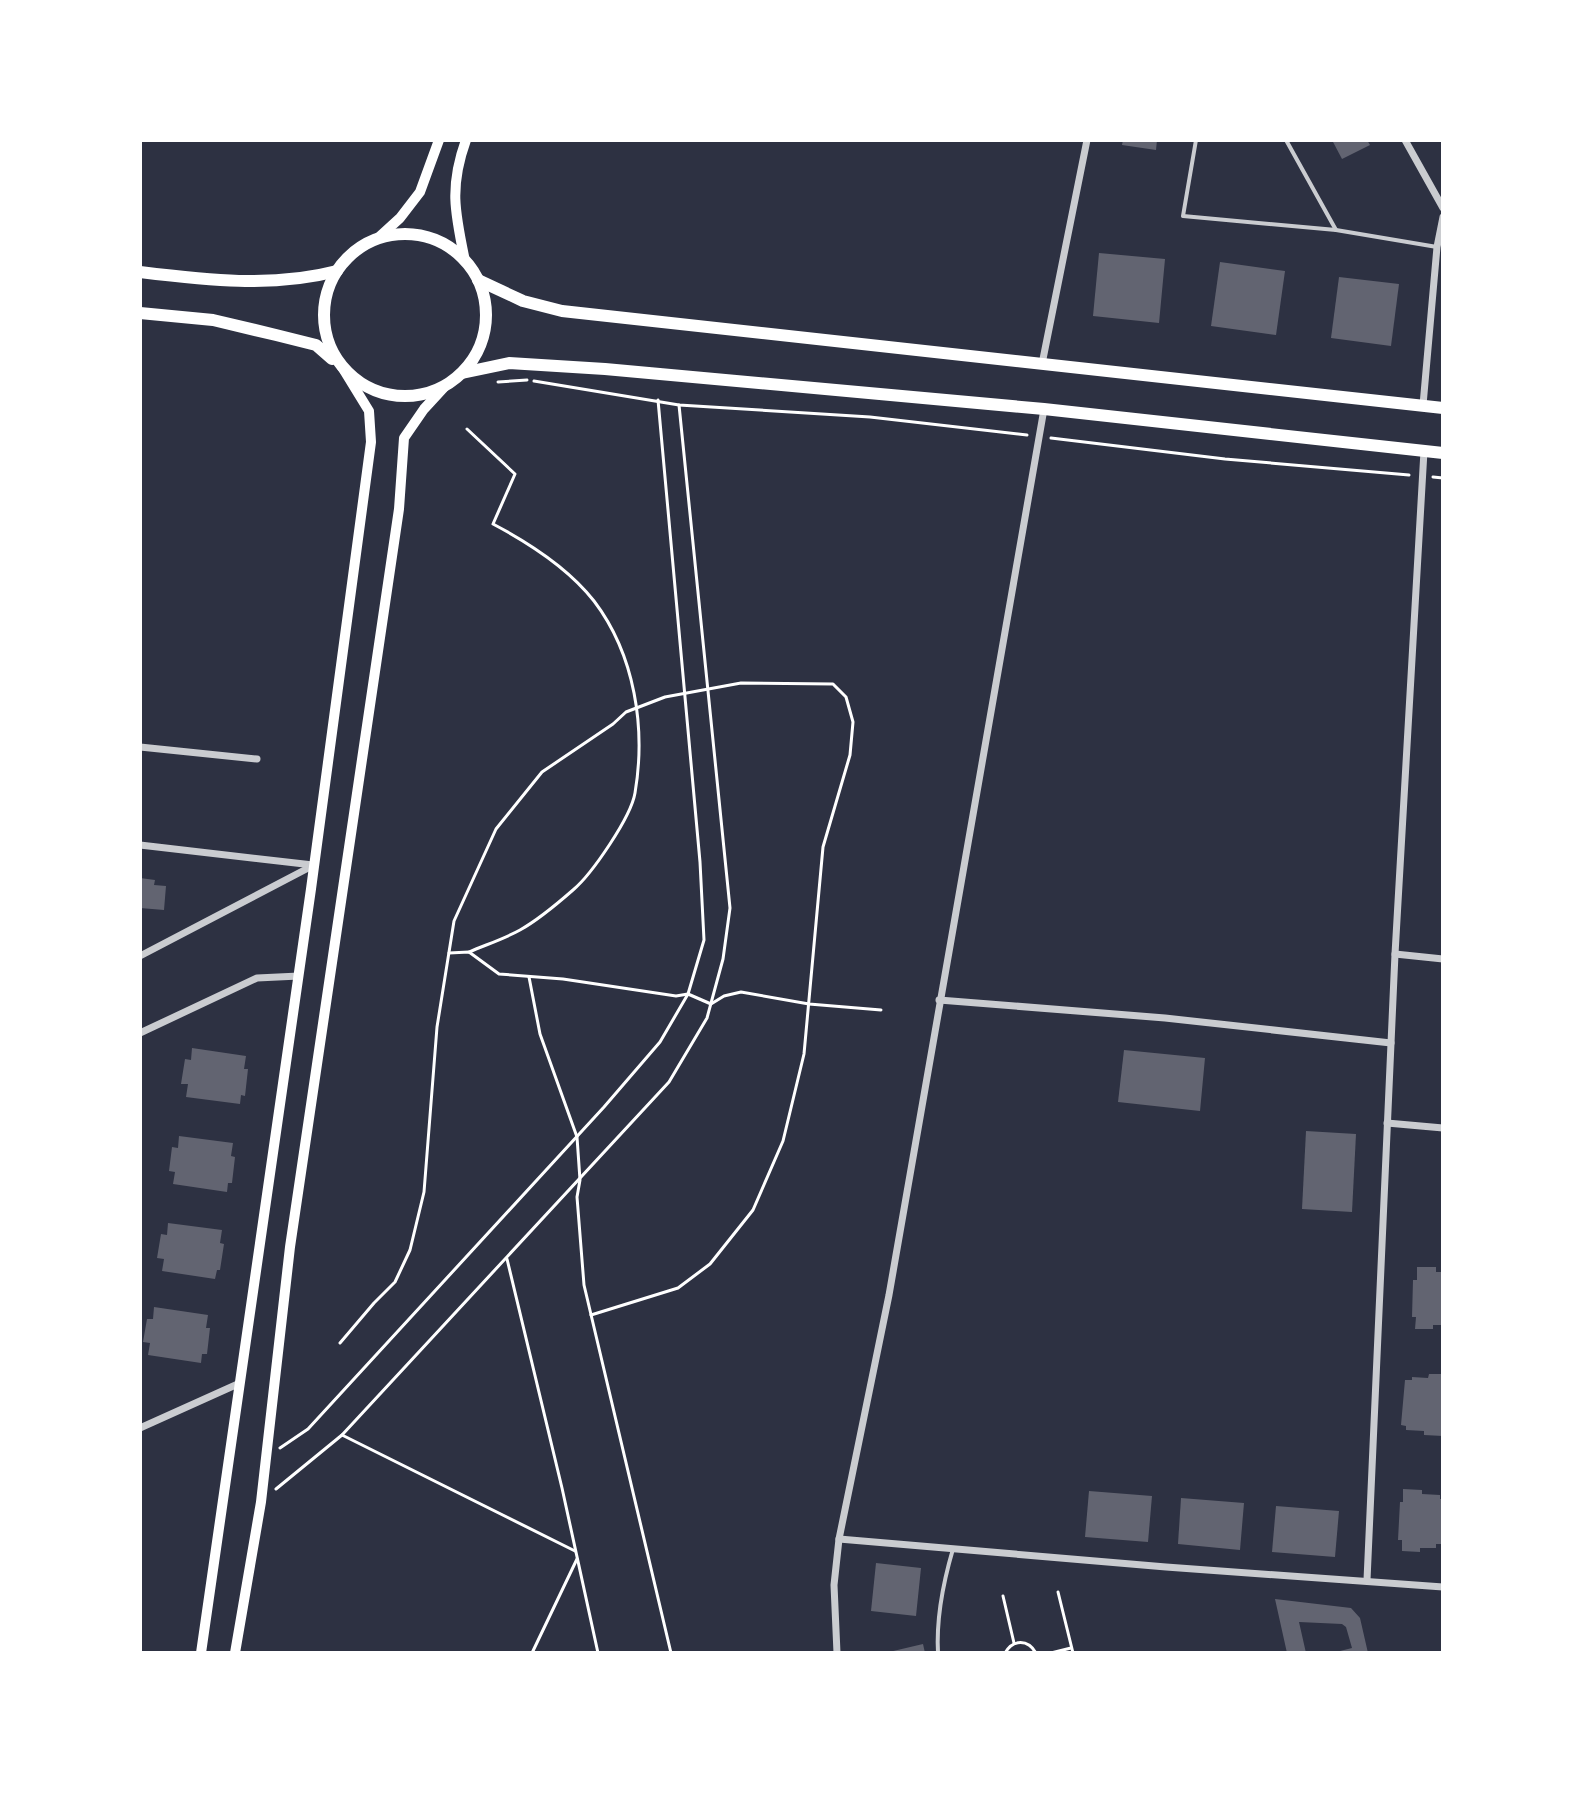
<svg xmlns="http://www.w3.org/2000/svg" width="1583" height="1793" font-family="Cabin,sans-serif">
<rect width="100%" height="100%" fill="#2d3142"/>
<g fill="#626471">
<path d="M1123 140H1157L1156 150 1122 145Z"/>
<path d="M1332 140H1367L1370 145 1342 159Z"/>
<path d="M1099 253 1165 259 1159 323 1093 316Z"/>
<path d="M1220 262 1285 271 1276 335 1211 326Z"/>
<path d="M1339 277 1399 284 1391 346 1331 338Z"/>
<path d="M140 878 155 880 154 885 166 886 164 910 140 908Z"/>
<path d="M192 1048 246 1056 244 1069H248L245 1096 241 1095 240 1104 186 1097 188 1084H181L185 1059 191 1060Z"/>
<path d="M1124 1050 1205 1058 1200 1111 1118 1102Z"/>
<path d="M1306 1131 1356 1134 1352 1212 1302 1209Z"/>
<path d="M179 1136 233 1143 231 1156 235 1157 232 1183H228L227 1192 173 1184 175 1172 169 1171 172 1147 178 1148Z"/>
<path d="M168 1223 222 1230 220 1243 224 1244 220 1270H217L215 1279 162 1271 164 1259 157 1258 161 1234 167 1235Z"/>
<path d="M1417 1267H1436V1272H1443V1325H1433V1329H1415L1416 1317H1412L1413 1280H1417Z"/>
<path d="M154 1307 208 1315 206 1328H210L207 1354H202L201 1363 148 1355 150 1343 143 1342 147 1319H153Z"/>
<path d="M1429 1374H1443V1436L1424 1435V1431L1406 1430V1426L1401 1425 1405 1380H1412V1377L1428 1378Z"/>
<path d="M1403 1489 1422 1490V1494L1440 1495V1499H1443V1544H1436V1548H1420V1552L1402 1551V1540H1398L1400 1502H1403Z"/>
<path d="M1089 1491 1152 1496 1148 1542 1085 1537Z"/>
<path d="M1181 1498 1244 1503 1240 1550 1178 1544Z"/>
<path d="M1276 1506 1339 1511 1335 1557 1272 1552Z"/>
<path d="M876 1563 921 1568 916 1616 871 1611Z"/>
<path d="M1275 1599 1351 1608 1360 1618 1368 1653H1332L1352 1648 1346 1627 1342 1624 1299 1622 1306 1653H1287Z"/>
<path d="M923 1644 925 1653H889V1652Z"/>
</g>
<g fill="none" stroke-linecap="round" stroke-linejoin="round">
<g stroke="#fff" stroke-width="3">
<path d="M534 381 679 405 870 417 1027 435"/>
<path d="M498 382 527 380"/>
<path d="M467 429 515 474 493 524C529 543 569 569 594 601 635 655 646 728 635 793 631 817 592 874 573 890 557 904 538 920 520 930 504 939 485 945 469 952"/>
<path d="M1051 438 1225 459 1409 475"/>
<path d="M1433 477 1443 478"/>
<path d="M449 953 469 952 499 974 563 979 676 996 688 994 711 1004 724 996 741 992 809 1004 881 1010"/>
<path d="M529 977 540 1034 577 1137 580 1180 577 1197 584 1285 671 1653"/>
<path d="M507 1259 562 1488 598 1653"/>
<path d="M340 1343 374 1303 395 1282 410 1250 424 1192 437 1027 454 921 496 829 542 772 613 724 626 712 665 697 741 683 833 684 846 697 853 722 850 755 823 847 804 1054 783 1141 753 1210 710 1264 678 1288 591 1315"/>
<path d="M342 1435 575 1551"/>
<path d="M280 1448 308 1429 604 1107 660 1042 688 994 704 940 700 862 658 400"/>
<path d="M276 1489 342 1435 669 1082 707 1018 723 959 730 908 679 405"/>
<path d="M1058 1592 1073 1653"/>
<path d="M1003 1596 1014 1643"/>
<path d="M532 1653 577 1559"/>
<path d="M1005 1653C1013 1639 1028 1639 1036 1653"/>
<path d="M1051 1653 1071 1648"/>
</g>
<g stroke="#caccd0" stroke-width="4">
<path d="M1196 140 1183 216 1336 230 1437 247"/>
<path d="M1286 140 1336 230"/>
<path d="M938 1653C936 1617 943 1583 953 1549"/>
</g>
<g stroke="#caccd0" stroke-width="7">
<path d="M1405 140 1443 208"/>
<path d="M1042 364 1087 140"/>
<path d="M1423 405 1437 247 1443 217"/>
<path d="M140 747 257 759"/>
<path d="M140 845 313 865"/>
<path d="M1395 954 1443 959"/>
<path d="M140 956 314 865"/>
<path d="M939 1000 1165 1018 1391 1043"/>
<path d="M140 1033 257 978 299 976"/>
<path d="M1387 1123 1443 1128"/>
<path d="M140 1428 240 1383"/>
<path d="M839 1539 1166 1567 1443 1587"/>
<path d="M1367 1580 1395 954 1424 451"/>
<path d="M837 1653 834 1585 839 1539 889 1295 1044 409"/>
</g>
<g stroke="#fff" stroke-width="10">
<path d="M377 239 400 218 420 192 439 140"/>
<path d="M465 261C455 213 449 187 466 140"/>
<path d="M201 1653 311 889 371 442 369 411 342 367"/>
<path d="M235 1653 261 1502 290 1247 399 509 404 438 424 409 447 384"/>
</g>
<g stroke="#fff" stroke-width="12">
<circle cx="405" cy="315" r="81"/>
<path d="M140 272C206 280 272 288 337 271"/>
<path d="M478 280 523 301 562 311 1443 408"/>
<path d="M140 313 213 320 276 335 316 345 332 359"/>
<path d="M462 373 509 363 605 369 1044 409 1443 453"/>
</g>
</g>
<rect width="1583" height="1793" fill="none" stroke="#ffffff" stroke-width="284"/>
</svg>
